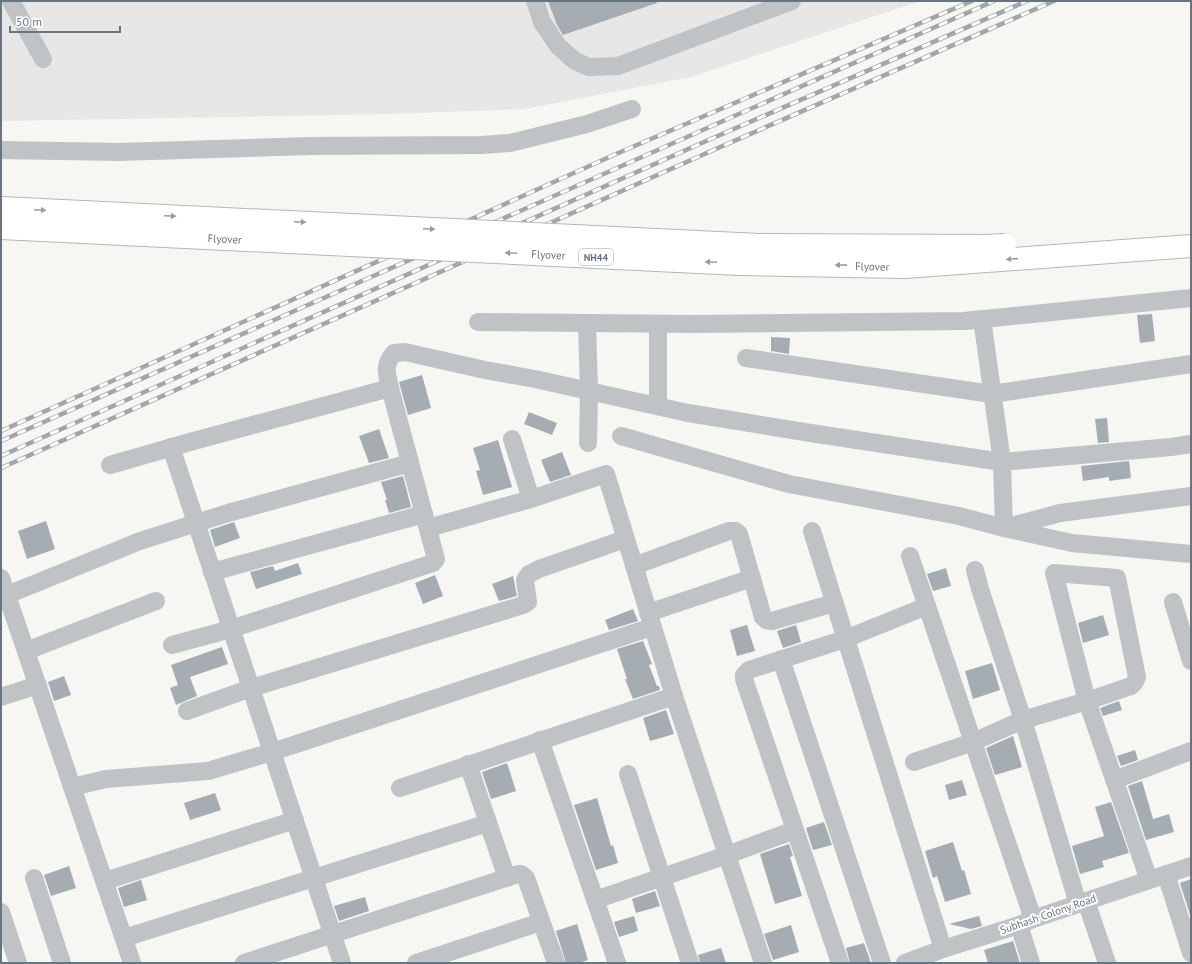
<svg xmlns="http://www.w3.org/2000/svg" width="1192" height="964" font-family="'PT Sans',sans-serif">
<rect width="100%" height="100%" fill="#f6f6f2"/>
<path fill="#e6e7e6" d="M1 1H921L691 77 524 109 390 114 1 121Z"/>
<g fill="#a6adb2">
<path d="M548 1H657V3L563 35 557 25Z"/>
<path d="M1152 314 1155 341 1140 343 1137 315Z"/>
<path d="M771 337 790 338 789 354 771 351Z"/>
<path d="M422 375 431 408 408 415 399 382Z"/>
<path d="M529 412 557 423 552 435 524 424Z"/>
<path d="M1107 418 1109 442 1098 443 1095 419Z"/>
<path d="M379 429 389 458 369 463 359 436Z"/>
<path d="M498 440 512 487 483 495 476 471 480 470 473 448Z"/>
<path d="M562 452 571 475 550 482 541 460Z"/>
<path d="M1129 461 1131 478 1109 481V477L1083 481 1081 466Z"/>
<path d="M403 476 411 507 389 513 385 500H387L381 482Z"/>
<path d="M46 521 55 549 27 559 18 531Z"/>
<path d="M234 522 240 538 215 547 210 530Z"/>
<path d="M298 563 302 574 256 589 250 572 273 566 275 571Z"/>
<path d="M946 568 951 586 933 591 927 574Z"/>
<path d="M435 575 443 596 423 604 415 583Z"/>
<path d="M513 576 517 596 499 601 492 584Z"/>
<path d="M633 609 638 621 609 630 605 620Z"/>
<path d="M1103 615 1109 635 1083 643 1078 623Z"/>
<path d="M747 625 755 651 737 656 730 630Z"/>
<path d="M796 625 801 642 783 648 777 631Z"/>
<path d="M643 641 652 664 649 665 657 686H659L660 690 633 699 625 679H627L617 649Z"/>
<path d="M222 647 228 664 190 677 197 696 176 705 170 688 178 685 171 665Z"/>
<path d="M992 663 1000 690 973 699 965 671Z"/>
<path d="M64 676 71 695 54 701 48 682Z"/>
<path d="M1119 701 1122 710 1103 716 1100 708Z"/>
<path d="M666 710 674 734 650 741 643 718Z"/>
<path d="M1013 736 1022 767 995 775 986 748Z"/>
<path d="M1135 750 1138 760 1121 766 1117 756Z"/>
<path d="M507 763 516 791 491 799 482 772Z"/>
<path d="M962 780 967 795 949 800 945 785Z"/>
<path d="M1142 781 1153 819 1169 814 1174 832 1146 840 1128 786Z"/>
<path d="M215 793 221 810 190 820 184 803Z"/>
<path d="M597 798 611 846 613 845 618 863 596 870 574 805Z"/>
<path d="M1111 802 1129 853 1102 861 1104 867 1080 874 1072 846 1104 836 1095 807Z"/>
<path d="M824 822 832 845 813 850 806 828Z"/>
<path d="M953 842 962 871 964 870 971 894 945 902 937 876 933 878 925 851Z"/>
<path d="M789 844 793 856 790 857 802 896 775 904 760 854Z"/>
<path d="M69 866 76 888 51 896 44 875Z"/>
<path d="M1191 879V918L1180 883Z"/>
<path d="M141 880 147 900 124 907 118 888Z"/>
<path d="M655 891 660 906 636 913 632 899Z"/>
<path d="M365 897 369 911 339 921 334 906Z"/>
<path d="M634 916 638 931 619 937 614 922Z"/>
<path d="M979 916 982 926 971 929 949 924Z"/>
<path d="M577 924 588 960 579 963H566L556 931Z"/>
<path d="M791 925 799 952 773 960 764 934Z"/>
<path d="M1013 941 1020 963H988L984 950Z"/>
<path d="M864 943 871 963H850L846 948Z"/>
<path d="M721 948 726 963H700L698 955Z"/>
</g>
<g fill="none" stroke-linecap="round" stroke-linejoin="round">
<g stroke="#bfc3c6" stroke-width="18">
<path d="M11 1 43 59"/>
<path d="M535 1 542 22 558 46 575 61 589 67 618 66 792 1"/>
<path d="M1 150 119 152 310 146 481 145 510 143 587 124 632 109"/>
<path d="M982 319 1002 462 1004 528 1060 513 1191 496"/>
<path d="M478 322 695 324 964 321 1191 298"/>
<path d="M587 323 589 391 588 443"/>
<path d="M658 324V406"/>
<path d="M746 358 992 394 1191 364"/>
<path d="M621 436 789 484 959 516 1004 528 1072 543 1191 554"/>
<path d="M512 439 531 499"/>
<path d="M171 447 342 963"/>
<path d="M110 465 190 442 390 388"/>
<path d="M428 528 531 499 606 474 674 696 763 963"/>
<path d="M812 531 943 949"/>
<path d="M910 556 1033 919"/>
<path d="M634 566 729 531H736L739 534 763 617 766 620 772 621 834 603"/>
<path d="M975 570 980 589 1023 720 1078 904"/>
<path d="M212 572 424 514"/>
<path d="M1 578 132 963"/>
<path d="M7 595 140 541 228 513 410 463"/>
<path d="M1173 602 1191 661"/>
<path d="M648 613 752 578"/>
<path d="M172 645 231 629 433 563 436 559 390 388C387 373 383 366 394 353L405 352 485 370 535 379 688 413 817 434 1002 462 1171 447 1191 444"/>
<path d="M26 651 156 601"/>
<path d="M781 659 882 963"/>
<path d="M1 697 38 685"/>
<path d="M187 711 251 688 523 605 528 602 525 580 529 574 539 569 625 539"/>
<path d="M540 740 617 963"/>
<path d="M914 762 973 742 1023 720 1087 701 1131 686 1135 682 1137 677 1117 578 1054 573 1087 701 1149 880"/>
<path d="M468 764 507 878"/>
<path d="M628 774 690 963"/>
<path d="M1114 780 1191 751"/>
<path d="M72 787 106 779 208 771 272 752 652 627"/>
<path d="M400 788 674 696"/>
<path d="M1166 874 1191 953"/>
<path d="M34 878 62 963"/>
<path d="M105 881 295 820"/>
<path d="M595 900 727 855 795 830"/>
<path d="M1086 901 1107 963"/>
<path d="M1 912 18 963"/>
<path d="M1019 925 1031 963"/>
<path d="M124 938 488 823"/>
<path d="M244 963 518 874H521L526 878 556 963"/>
<path d="M416 963 541 922"/>
<path d="M840 963 744 679V675L749 670 845 639 927 606"/>
<path d="M905 963 943 949 1019 925 1033 919 1191 866"/>
</g>
<g stroke="#a1a6ab" stroke-width="4.5">
<g id="rail">
<path d="M1 431 616 154 972 1"/>
<path d="M1 441 994 1"/>
<path d="M1 456 704 142 1027 1"/>
<path d="M1 468 709 152 1054 1"/>
</g>
</g>
<use href="#rail" stroke="#fff" stroke-width="3" stroke-dasharray="9" stroke-linecap="butt"/>
<g stroke="#b4b7ba" stroke-width="24" stroke-linecap="butt">
<g id="highway-bridge">
<path d="M1 208 759 245 985 246 1005 245"/>
<path id="s1" d="M1 228 739 264 905 267 1191 246"/>
</g>
</g>
<use href="#highway-bridge" stroke="#fff" stroke-width="22"/>
</g>
<defs><path id="oneway-solid" d="M-6-.8H1V-3.2L6.5 0L1 3.2V.8H-6Z"/></defs>
<g fill="#959ea7">
<use href="#oneway-solid" transform="translate(40 210) rotate(3)"/>
<use href="#oneway-solid" transform="translate(170 216) rotate(3)"/>
<use href="#oneway-solid" transform="translate(300 222) rotate(3)"/>
<use href="#oneway-solid" transform="translate(429 229) rotate(3)"/>
<use href="#oneway-solid" transform="translate(511 253) rotate(-177)"/>
<use href="#oneway-solid" transform="translate(1012 259) rotate(176)"/>
<use href="#oneway-solid" transform="translate(711 262) rotate(-177)"/>
<use href="#oneway-solid" transform="translate(841 265) rotate(-179)"/>
</g>
<g text-anchor="middle" stroke-width="4" stroke-linejoin="round" paint-order="stroke">
<rect fill="#fff" stroke="#959ea7" stroke-width="1" x="579" y="249" width="34" height="16" rx="3"/>
<g font-size="10" font-weight="bold" fill="#677581">
<text x="596" y="261">NH44</text>
</g>
<g font-size="11" fill="#677581" stroke="#fff">
<text dy="4" stroke="none"><textPath href="#s1" startOffset="224">Flyover</textPath></text>
<text dy="4" stroke="none"><textPath href="#s1" startOffset="548">Flyover</textPath></text>
<text dy="4" stroke="none"><textPath href="#s1" startOffset="872">Flyover</textPath></text>
<text transform="translate(1048 914) rotate(-19)" y="4">Subhash Colony Road</text>
</g>
</g>
<rect width="1192" height="964" fill="none" stroke="#677581" stroke-width="4"/>
<path d="M10 26v6h110v-6" fill="none" stroke="#677581" stroke-width="2"/>
<text x="16" y="26" font-size="12" fill="#677581" stroke="#ffffff" stroke-width="3" paint-order="stroke">50 m</text>
</svg>
